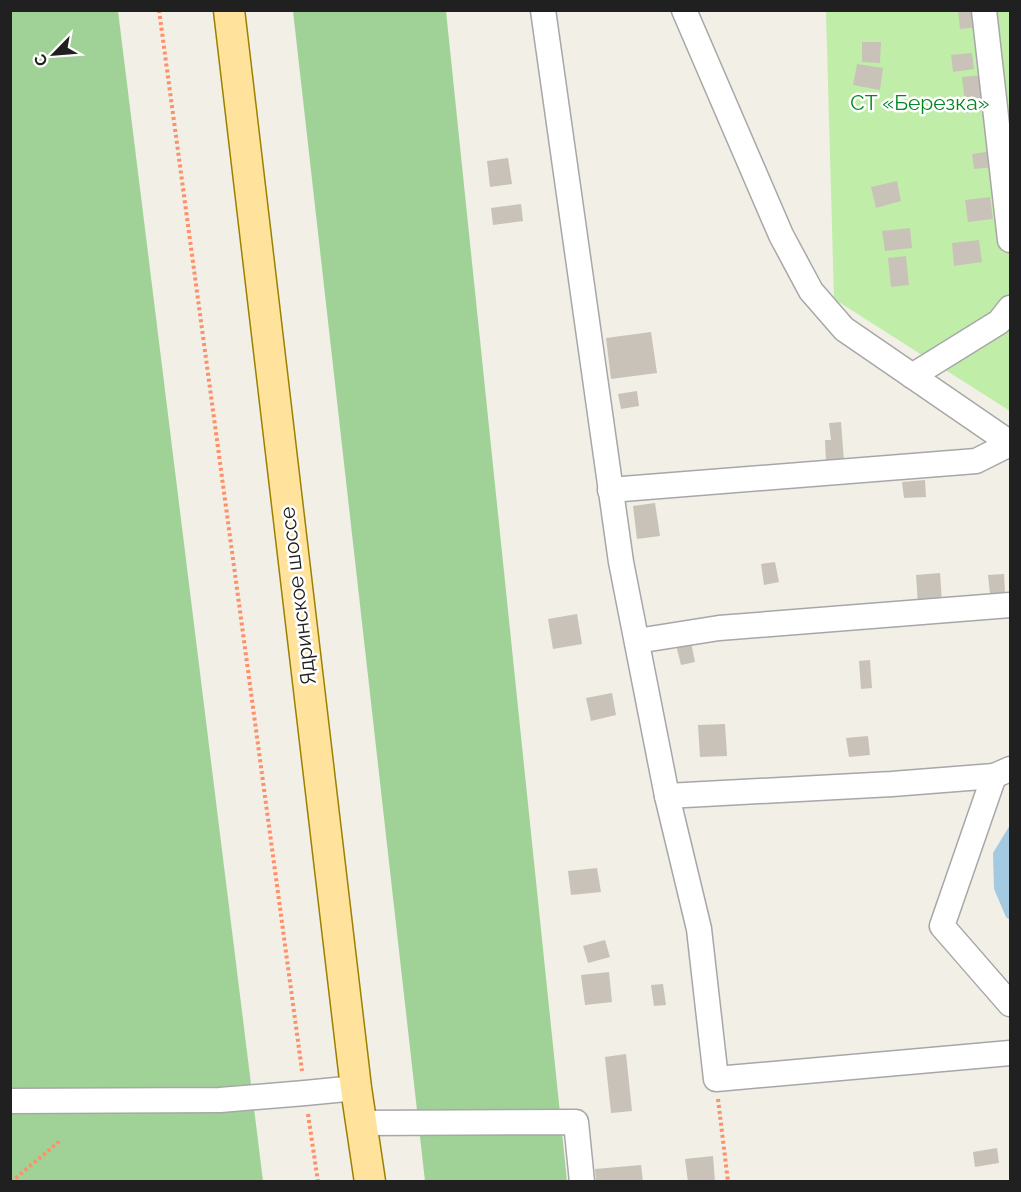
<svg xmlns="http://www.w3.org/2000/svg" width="1021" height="1192" font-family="Raleway,sans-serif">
<rect width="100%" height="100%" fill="#f1efe6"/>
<path fill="#c0eea9" d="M826 11H1010V411L834 299Z"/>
<g fill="#a0d298">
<path d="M10 11H118L263 1181H11Z"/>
<path d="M293 11H446L567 1181H425Z"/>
</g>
<path fill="#a4cae1" d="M1010 825V920L1006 917 994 889 993 853Z"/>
<g fill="#c9c2b8">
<path d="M958 10H977L979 27 960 29Z"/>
<path d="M862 42H881L880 63 862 62Z"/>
<path d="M972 53 974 69 953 72 951 55Z"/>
<path d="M857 64 883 68 880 90 853 85Z"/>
<path d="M985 75 989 110 966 113 962 77Z"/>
<path d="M992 151 994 167 974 169 972 154Z"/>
<path d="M508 158 512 184 490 187 487 161Z"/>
<path d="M897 181 901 201 876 208 871 187Z"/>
<path d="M990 197 993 219 968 222 965 200Z"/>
<path d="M521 204 523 221 493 225 491 208Z"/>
<path d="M910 228 912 248 885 251 882 231Z"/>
<path d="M979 240 982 262 954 266 952 243Z"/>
<path d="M906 256 909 285 891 287 888 258Z"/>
<path d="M651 332 657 373 611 379 606 338Z"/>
<path d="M637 391 639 406 621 409 618 394Z"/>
<path d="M841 422 844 461 826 462 825 440H831L829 423Z"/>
<path d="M925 480 926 497 904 498 902 482Z"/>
<path d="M655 503 660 536 637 539 633 506Z"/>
<path d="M775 562 779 582 764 585 761 564Z"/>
<path d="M940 573 942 603 918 605 916 575Z"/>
<path d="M1004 574 1005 593 990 594 988 575Z"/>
<path d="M577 614 582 644 553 649 548 619Z"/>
<path d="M691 642 695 662 681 665 676 645Z"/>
<path d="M870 660 872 688 861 689 859 661Z"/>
<path d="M612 693 616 715 591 721 586 698Z"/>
<path d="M725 724 727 756 700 757 698 725Z"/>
<path d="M868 736 870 755 849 757 846 738Z"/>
<path d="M597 868 601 892 571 895 568 871Z"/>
<path d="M605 940 610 957 588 963 583 946Z"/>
<path d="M609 972 612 1002 585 1005 581 975Z"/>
<path d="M663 984 666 1005 654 1006 651 985Z"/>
<path d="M626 1054 632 1111 611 1113 605 1057Z"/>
<path d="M997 1148 999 1163 975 1167 973 1152Z"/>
<path d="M713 1156 715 1182H688L685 1159Z"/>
<path d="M641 1165 643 1182H596L595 1169Z"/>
</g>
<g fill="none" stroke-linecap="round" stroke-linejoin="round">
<g stroke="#a7a7a7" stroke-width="27">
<g id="minor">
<path d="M543 10 621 562 667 796 699 929 716 1079 1010 1053"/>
<path d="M684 10 781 235 811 291 844 329 1010 443"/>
<path d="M984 10 1010 240"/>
<path d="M912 376 999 322 1010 308"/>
<path d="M610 490 976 461 1010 444"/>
<path d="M637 641 719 628 1010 605"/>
<path d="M994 776 942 926 1010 1004"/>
<path d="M667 796 892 784 994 776 1010 769"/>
<path d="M10 1101 220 1100 305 1093 356 1088"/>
<path d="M362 1123 576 1122 582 1182"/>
</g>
</g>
<g stroke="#9c8000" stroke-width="33">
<path id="major" d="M229 10 356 1088 370 1182"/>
</g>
<g stroke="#ff8f69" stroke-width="4" stroke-dasharray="3 3" stroke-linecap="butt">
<path d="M159 10 302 1071"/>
<path d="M718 1099 728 1182"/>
<path d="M308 1114 318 1182"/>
<path d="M11 1182 61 1140"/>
</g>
<use href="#minor" stroke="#fff" stroke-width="24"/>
<use href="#major" stroke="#ffe39d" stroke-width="30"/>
</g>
<g text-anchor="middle" stroke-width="5" stroke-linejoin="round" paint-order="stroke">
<g font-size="21" fill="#058624" stroke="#fff">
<text x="920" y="110">СТ «Березка»</text>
</g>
<g font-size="21" fill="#202020" stroke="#fff">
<text transform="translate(298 596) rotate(-97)" y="7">Ядринское шоссе</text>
</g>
</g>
<rect width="1021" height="1192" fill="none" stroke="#202020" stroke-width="24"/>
<g transform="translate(54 54) rotate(245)" stroke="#ffffff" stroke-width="4.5" paint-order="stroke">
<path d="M0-4.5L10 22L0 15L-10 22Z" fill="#202020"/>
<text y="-9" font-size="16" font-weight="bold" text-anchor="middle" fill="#202020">С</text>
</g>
</svg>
